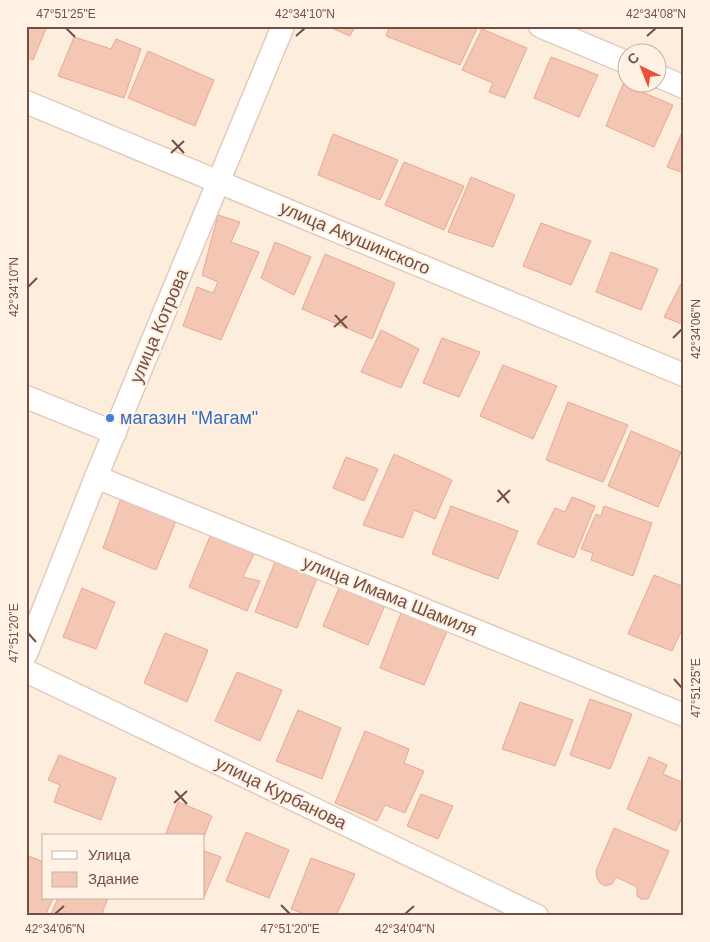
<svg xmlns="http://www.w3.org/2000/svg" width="710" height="942" font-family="Helvetica,sans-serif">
<rect width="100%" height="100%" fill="#fdeddd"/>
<g fill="#f4c6b4" stroke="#e7a993">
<path d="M26 26H47L33 60 26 57Z"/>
<path d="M327 26H355L350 36Z"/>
<path d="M390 26H478L460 65 386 36Z"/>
<path d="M482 29 527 48 505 98 489 92 493 83 462 70Z"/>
<path d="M74 37 111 49 116 39 141 49 124 98 58 76Z"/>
<path d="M148 51 214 80 195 126 128 98Z"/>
<path d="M551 57 598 75 579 117 534 98Z"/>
<path d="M623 84 673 105 654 147 606 126Z"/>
<path d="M684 128V173L667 167Z"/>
<path d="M333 134 398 160 380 200 318 175Z"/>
<path d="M404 162 464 186 444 230 385 205Z"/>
<path d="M471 177 515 195 493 247 448 232Z"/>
<path d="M218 215 240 222 231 242 259 252 221 340 183 326 197 287 213 293 218 282 202 275Z"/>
<path d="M541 223 591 241 571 285 523 266Z"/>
<path d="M275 242 311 257 294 295 261 278Z"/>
<path d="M611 252 658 269 641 310 596 292Z"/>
<path d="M325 254 395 283 372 339 302 309Z"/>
<path d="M683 280H684V325L664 317Z"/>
<path d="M381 330 419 349 401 388 361 372Z"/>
<path d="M442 338 480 352 459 397 423 383Z"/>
<path d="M503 365 557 386 533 439 480 416Z"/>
<path d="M568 402 628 425 603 482 546 460Z"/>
<path d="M631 431 681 452 658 507 608 486Z"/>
<path d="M394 454 452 480 435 519 414 510 403 538 363 525Z"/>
<path d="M346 457 378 469 364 501 333 488Z"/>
<path d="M572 497 595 506 574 558 537 544 555 508 565 512Z"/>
<path d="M121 498 176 521 156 570 103 548Z"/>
<path d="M451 506 518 531 498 579 432 554Z"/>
<path d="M604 506 652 523 633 576 591 560 593 553 581 549 596 514 601 516Z"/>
<path d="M211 534 255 552 243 577 260 581 247 611 189 587Z"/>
<path d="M275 562 317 578 297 628 255 612Z"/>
<path d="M654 575 684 587V625L672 651 628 634Z"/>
<path d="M82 588 115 602 96 649 63 637Z"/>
<path d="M339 588 385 605 368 645 323 626Z"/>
<path d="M401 613 448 629 424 685 380 668Z"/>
<path d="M165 633 208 650 187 702 144 683Z"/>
<path d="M237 672 282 690 260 741 215 721Z"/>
<path d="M590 699 632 714 610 769 570 755Z"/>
<path d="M520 702 573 720 555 766 502 749Z"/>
<path d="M298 710 341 728 322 779 276 761Z"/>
<path d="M365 731 409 749 404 763 424 771 405 813 385 805 377 821 335 803Z"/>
<path d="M59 755 116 778 101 820 54 802 60 785 48 780Z"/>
<path d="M649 757 667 765 663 774 684 783V813L676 831 627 809Z"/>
<path d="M421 794 453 806 438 839 407 826Z"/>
<path d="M178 802 212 816 204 836H165Z"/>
<path d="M614 828 669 851 648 899H641L637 896V887L616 877 612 884 605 886 600 883 597 878 596 871Z"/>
<path d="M246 832 289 850 269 898 226 881Z"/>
<path d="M204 851 221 857 204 897Z"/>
<path d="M26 855 44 862V898H53L45 916H26Z"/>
<path d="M311 858 355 874 336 916H310L291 909Z"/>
<path d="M58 898H108L101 916H50Z"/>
</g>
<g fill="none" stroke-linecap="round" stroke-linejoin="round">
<g stroke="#e3cabc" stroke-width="25">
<g id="minor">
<path d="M540 26 628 63"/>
<path d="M658 76 684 87"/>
<path d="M26 102 684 375"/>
<path d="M26 397 115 433"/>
<path d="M96 477 684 715"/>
<path d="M26 654 96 477 283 26"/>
<path d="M26 671 537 916"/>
</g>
</g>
<use href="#minor" stroke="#fff" stroke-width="22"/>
</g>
<path fill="none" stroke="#735045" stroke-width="2" d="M66 28 75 37M296 36 305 28M647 36 656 28M172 140 184 153M171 153 184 141M28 287 37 278M335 315 347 328M334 327 347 316M673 338 682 329M498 490 509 503M497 502 510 490M28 633 36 642M674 679 682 688M175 791 187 804M174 803 187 791M281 905 290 914M55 914 64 906M405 914 414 906"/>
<circle fill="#3f7fe0" stroke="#fff1e4" stroke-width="2" cx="110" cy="418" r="5"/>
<g text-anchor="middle" stroke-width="4.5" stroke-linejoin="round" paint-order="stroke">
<g font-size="18" fill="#735045" stroke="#fff1e4">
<text transform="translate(355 238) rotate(23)" y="6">улица Акушинского</text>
<text transform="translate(159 326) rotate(-67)" y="6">улица Котрова</text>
<text transform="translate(390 596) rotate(22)" y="6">улица Имама Шамиля</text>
<text transform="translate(281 793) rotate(26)" y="6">улица Курбанова</text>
</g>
<g font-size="18" fill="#366cbe" stroke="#fff1e4" text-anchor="start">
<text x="120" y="424">магазин "Магам"</text>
</g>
</g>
<rect width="710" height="942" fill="none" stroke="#fff1e4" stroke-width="55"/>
<rect x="42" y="834" width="162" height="65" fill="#fff1e4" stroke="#c7b1a4"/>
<rect x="52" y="851" width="25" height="8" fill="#ffffff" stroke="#c7b1a4"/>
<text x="88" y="860" font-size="15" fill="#735045">Улица</text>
<rect x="52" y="872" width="25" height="15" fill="#f4c6b4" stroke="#c7b1a4"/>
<text x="88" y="884" font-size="15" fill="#735045">Здание</text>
<g transform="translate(642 68) rotate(317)"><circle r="24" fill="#fff1e4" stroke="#c7b1a4"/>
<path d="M0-4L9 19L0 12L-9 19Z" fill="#ee4e3c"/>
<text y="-8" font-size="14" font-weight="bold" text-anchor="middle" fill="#735045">С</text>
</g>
<rect x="28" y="28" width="654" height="886" fill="none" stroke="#735045" stroke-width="2"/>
<g font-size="12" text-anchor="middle" fill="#735045">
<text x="66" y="18">47°51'25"E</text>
<text x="305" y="18">42°34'10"N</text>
<text x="656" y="18">42°34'08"N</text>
<text transform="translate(14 287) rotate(-90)" y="4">42°34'10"N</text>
<text transform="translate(696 329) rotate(-90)" y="4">42°34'06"N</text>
<text transform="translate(14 633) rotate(-90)" y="4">47°51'20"E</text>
<text transform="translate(696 688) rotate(-90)" y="4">47°51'25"E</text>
<text x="55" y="933">42°34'06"N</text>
<text x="290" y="933">47°51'20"E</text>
<text x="405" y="933">42°34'04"N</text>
</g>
</svg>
